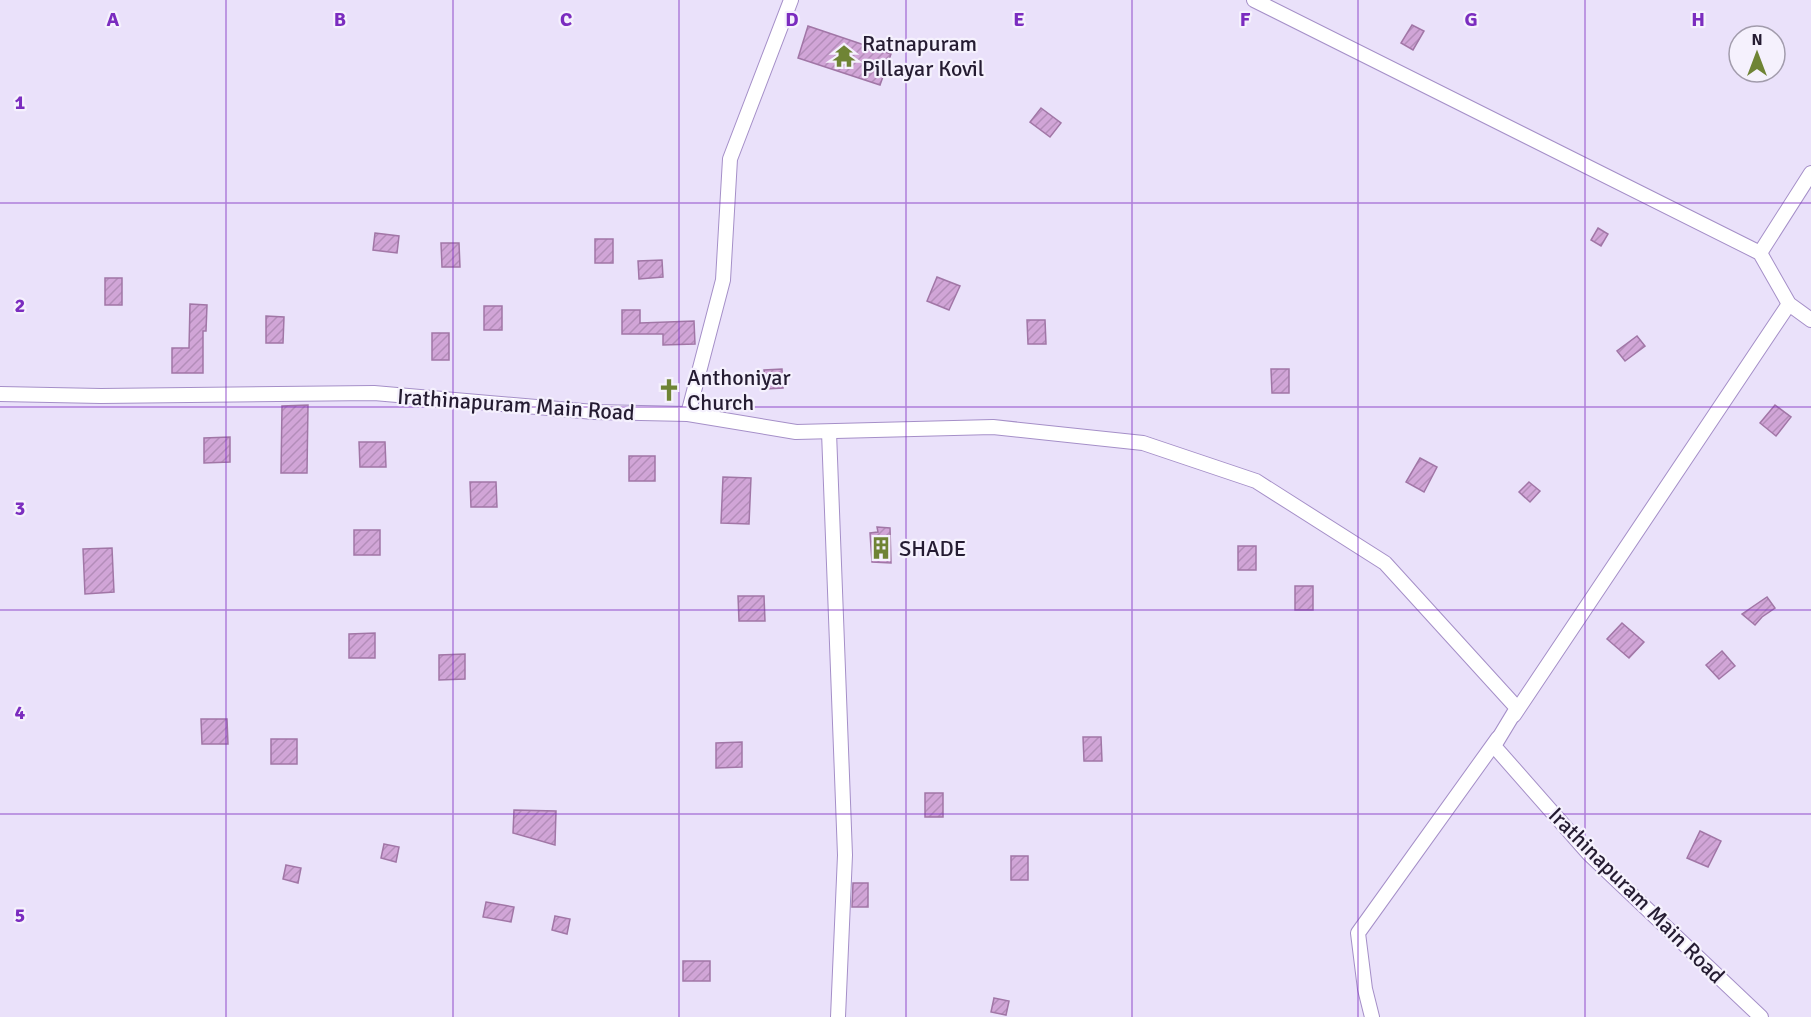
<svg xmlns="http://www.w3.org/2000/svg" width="1811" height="1017" font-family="Signika,sans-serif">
<defs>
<pattern id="building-hatch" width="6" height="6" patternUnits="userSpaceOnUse" patternTransform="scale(1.5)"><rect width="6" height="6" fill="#d1a5d7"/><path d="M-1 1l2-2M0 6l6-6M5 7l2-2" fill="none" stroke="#b38db9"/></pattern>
</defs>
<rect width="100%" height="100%" fill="#eae1fa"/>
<g fill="url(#building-hatch)" stroke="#a176a6" stroke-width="1.5">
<path d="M1412 25 1424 31 1413 50 1401 43Z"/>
<path d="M808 26 891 54 880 85 798 58Z"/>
<path d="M1041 108 1061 123 1050 137 1030 122Z"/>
<path d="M1598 228 1608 234 1601 246 1591 240Z"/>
<path d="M375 233 399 236 397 253 373 250Z"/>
<rect x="595" y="239" width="18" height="24"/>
<path d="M441 243H459L460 267H442Z"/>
<path d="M662 260 663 277 639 279 638 261Z"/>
<path d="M937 277 960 286 949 310 927 301Z"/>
<rect x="105" y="278" width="17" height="27"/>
<path d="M190 304 207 305 206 331H203V373H172V348H189Z"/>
<rect x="484" y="306" width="18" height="24"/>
<path d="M622 310H640V323L694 321 695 344 663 345V334H622Z"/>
<path d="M266 316 284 317 283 343H266Z"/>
<path d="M1027 320H1045L1046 344H1028Z"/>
<rect x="432" y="333" width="17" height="27"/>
<path d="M1637 336 1645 346 1625 361 1617 351Z"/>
<path d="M782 369 783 388 766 389 764 370Z"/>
<path d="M1271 369H1289V393H1272Z"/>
<path d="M308 405 307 473H281L282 406Z"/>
<path d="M1775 405 1791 417 1776 436 1760 423Z"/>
<path d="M230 437V462L204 463V438Z"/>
<path d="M359 442H385L386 467H360Z"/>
<rect x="629" y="456" width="26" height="25"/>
<path d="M1420 458 1437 467 1424 492 1406 482Z"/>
<path d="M723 477 751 478 749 524 721 523Z"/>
<path d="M470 482H496L497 507H471Z"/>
<path d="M1529 482 1540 491 1530 502 1519 492Z"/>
<path d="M877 527 890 528 891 563 872 562 870 533 878 532Z"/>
<rect x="354" y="530" width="26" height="25"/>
<rect x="1238" y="546" width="18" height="24"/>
<path d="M112 548 114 592 85 594 83 549Z"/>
<rect x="1295" y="586" width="18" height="24"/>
<path d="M738 596H764L765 621H739Z"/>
<path d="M1767 597 1775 608 1762 617 1755 625 1742 614Z"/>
<path d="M1622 623 1644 642 1629 658 1607 639Z"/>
<path d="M375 633V658H349V634Z"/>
<path d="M1722 651 1735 666 1719 679 1706 665Z"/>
<path d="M465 654V679L439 680V655Z"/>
<path d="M201 719H227L228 744H202Z"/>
<path d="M1083 737H1101L1102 761H1084Z"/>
<rect x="271" y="739" width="26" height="25"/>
<path d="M742 742V767L716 768V743Z"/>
<rect x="925" y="793" width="18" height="24"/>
<path d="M514 810 556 811 555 845 513 833Z"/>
<path d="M1700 831 1721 841 1708 867 1687 858Z"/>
<path d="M384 844 399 847 396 862 381 858Z"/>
<rect x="1011" y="856" width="17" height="24"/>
<path d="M286 865 301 868 298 883 283 879Z"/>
<path d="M853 883H868V907H852Z"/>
<path d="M486 902 514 907 511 922 483 917Z"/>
<path d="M555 916 570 919 567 934 552 930Z"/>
<rect x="683" y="961" width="27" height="20"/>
<path d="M994 998 1009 1001 1006 1015 991 1012Z"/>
</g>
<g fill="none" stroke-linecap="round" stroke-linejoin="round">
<g stroke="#a58fc8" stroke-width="16">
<g id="minor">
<path d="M1254 0 1760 253 1789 304 1811 320"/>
<path d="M1760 253 1811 173"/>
<path d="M0 394 101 396 374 393 594 412 688 414 796 432 993 427 1143 443 1256 481 1385 563 1517 708 1494 746 1589 854 1761 1017"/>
<path d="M688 414 723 280 730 159 791 0"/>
<path d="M829 432 845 855 838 1017"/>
<path d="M1514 715 1789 304"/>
<path d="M1372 1017 1365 989 1358 933 1498 738"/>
</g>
</g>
<use href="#minor" stroke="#fff" stroke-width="14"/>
</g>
<path fill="none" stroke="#7b2cbf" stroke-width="1.5" stroke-opacity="0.55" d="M226 0V1017M453 0V1017M679 0V1017M906 0V1017M1132 0V1017M1358 0V1017M1585 0V1017M0 203H1811M0 407H1811M0 610H1811M0 814H1811"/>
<defs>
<g id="temple-bare" transform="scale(1.8)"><path d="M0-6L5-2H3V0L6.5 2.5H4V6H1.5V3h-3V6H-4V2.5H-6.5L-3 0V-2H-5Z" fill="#6f8435" stroke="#f5f1fd" stroke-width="2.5" paint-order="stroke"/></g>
<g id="church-bare" transform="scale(1.8)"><path d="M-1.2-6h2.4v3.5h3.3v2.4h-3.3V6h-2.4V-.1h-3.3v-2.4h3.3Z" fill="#6f8435" stroke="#f5f1fd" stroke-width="2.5" paint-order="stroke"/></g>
<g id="building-bare" transform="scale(1.8)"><path d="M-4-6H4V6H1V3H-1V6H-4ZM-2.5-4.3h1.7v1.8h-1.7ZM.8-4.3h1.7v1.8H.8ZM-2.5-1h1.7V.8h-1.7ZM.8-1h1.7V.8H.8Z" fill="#6f8435" stroke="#f5f1fd" stroke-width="2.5" paint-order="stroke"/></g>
</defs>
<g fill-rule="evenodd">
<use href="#temple-bare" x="844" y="56"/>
<use href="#church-bare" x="669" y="390"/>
<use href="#building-bare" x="881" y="548"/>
</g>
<g text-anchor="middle" stroke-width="4.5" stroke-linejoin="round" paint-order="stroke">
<g font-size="22" fill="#251c32" stroke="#f5f1fd" text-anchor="start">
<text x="862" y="51">Ratnapuram<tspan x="862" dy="25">Pillayar Kovil</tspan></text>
<text x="687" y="385">Anthoniyar<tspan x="687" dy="25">Church</tspan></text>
<text x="899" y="556">SHADE</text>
</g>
<g font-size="22" fill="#251c32" stroke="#f5f1fd">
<text transform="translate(516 404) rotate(4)" y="8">Irathinapuram Main Road</text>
<text transform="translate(1637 895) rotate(45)" y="8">Irathinapuram Main Road</text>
</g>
</g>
<g font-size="20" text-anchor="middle" font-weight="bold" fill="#7b2cbf" stroke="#f5f1fd" stroke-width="4.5" stroke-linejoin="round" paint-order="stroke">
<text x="113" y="26">A</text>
<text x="340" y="26">B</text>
<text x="566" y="26">C</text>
<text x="792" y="26">D</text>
<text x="1019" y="26">E</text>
<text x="1245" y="26">F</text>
<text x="1471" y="26">G</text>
<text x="1698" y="26">H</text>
<text x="20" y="109">1</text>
<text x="20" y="312">2</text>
<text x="20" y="515">3</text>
<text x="20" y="719">4</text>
<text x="20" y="922">5</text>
</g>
<g transform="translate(1757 54)"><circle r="28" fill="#f5f1fd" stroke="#a29cac" stroke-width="1.5"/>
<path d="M0-4.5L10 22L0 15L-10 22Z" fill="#6f8435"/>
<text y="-9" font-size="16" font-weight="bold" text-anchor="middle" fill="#251c32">N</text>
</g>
</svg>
